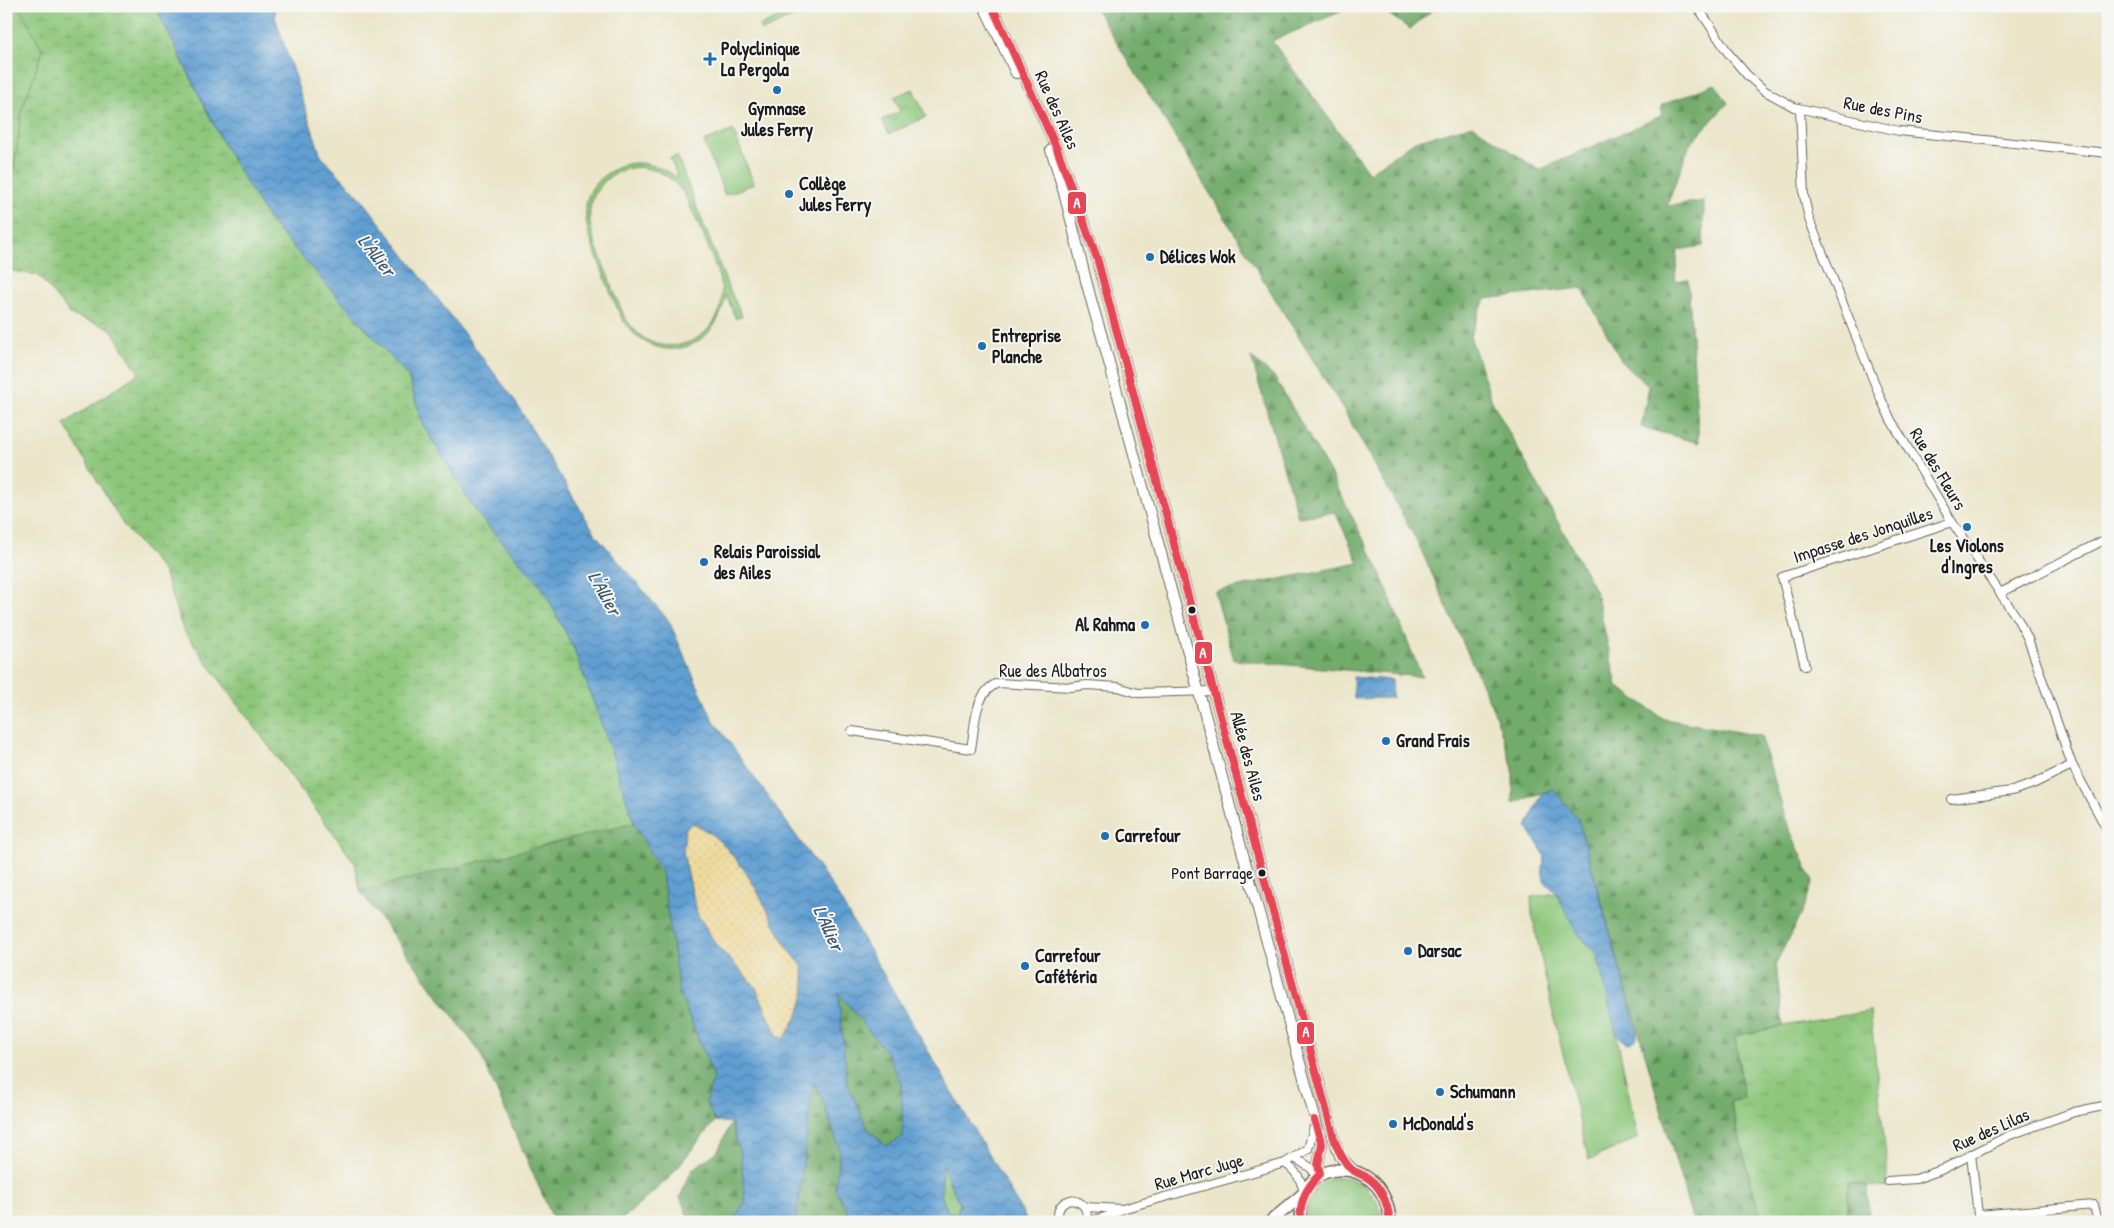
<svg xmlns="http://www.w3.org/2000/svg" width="2114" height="1228" font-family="'Patrick Hand',sans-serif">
<defs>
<pattern id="grass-tufts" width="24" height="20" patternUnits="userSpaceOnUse" patternTransform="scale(1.25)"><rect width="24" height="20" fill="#8ec77b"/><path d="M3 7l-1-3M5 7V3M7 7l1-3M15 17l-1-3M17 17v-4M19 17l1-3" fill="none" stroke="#7aaa6a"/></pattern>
<pattern id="forest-firs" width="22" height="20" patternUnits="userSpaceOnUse" patternTransform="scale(1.25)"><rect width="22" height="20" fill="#72ac6b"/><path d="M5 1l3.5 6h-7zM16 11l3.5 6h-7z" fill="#5d8b57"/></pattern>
<pattern id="wetland-marsh" width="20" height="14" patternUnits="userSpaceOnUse" patternTransform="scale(1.25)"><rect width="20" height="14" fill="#8ec77b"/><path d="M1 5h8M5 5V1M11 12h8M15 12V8" fill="none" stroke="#7aaa6a"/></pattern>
<pattern id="sand-dots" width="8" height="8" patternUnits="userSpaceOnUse" patternTransform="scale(1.25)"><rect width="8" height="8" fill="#eeda9e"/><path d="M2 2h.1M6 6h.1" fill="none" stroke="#ccba88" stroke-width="1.8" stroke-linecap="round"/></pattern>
<pattern id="water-waves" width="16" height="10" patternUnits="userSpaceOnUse" patternTransform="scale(1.25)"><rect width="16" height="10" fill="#609fd2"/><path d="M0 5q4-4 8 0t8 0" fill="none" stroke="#4e81aa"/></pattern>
</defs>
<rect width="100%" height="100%" fill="#f6f6f2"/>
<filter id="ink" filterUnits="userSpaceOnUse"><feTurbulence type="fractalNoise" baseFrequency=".02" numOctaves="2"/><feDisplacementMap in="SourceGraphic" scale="10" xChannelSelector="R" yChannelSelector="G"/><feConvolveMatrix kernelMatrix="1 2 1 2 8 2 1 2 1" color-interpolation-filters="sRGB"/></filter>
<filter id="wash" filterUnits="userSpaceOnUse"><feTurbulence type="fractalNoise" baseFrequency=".0096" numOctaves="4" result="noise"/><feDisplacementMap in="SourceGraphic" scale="20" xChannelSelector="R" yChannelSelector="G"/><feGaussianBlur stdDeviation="1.12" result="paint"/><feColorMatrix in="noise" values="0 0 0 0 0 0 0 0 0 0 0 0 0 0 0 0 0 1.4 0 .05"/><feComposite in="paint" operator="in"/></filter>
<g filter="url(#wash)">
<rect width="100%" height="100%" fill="#ebe6ca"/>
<g fill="url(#grass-tufts)" stroke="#55724c">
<path d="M6 6H20L43 50 22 109 6 228Z"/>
<path d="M803 6H818L762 31 760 26Z"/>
<path d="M913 89 926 117 889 134 882 120 900 112 894 97Z"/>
<path d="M1870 1011 1887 1165V1188L1848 1182V1222H1813L1759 1213 1730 1101 1744 1097 1735 1036 1783 1026Z"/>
<path d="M943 1162 949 1182 960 1204 957 1213 948 1212 941 1195Z"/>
<path d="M1338 1177C1363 1178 1381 1197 1382 1222H1306C1306 1199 1314 1181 1338 1177Z"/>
</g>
<g fill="url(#forest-firs)" stroke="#476444">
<path d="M1094 6H1354L1272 41 1369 173 1415 141 1472 125 1539 170 1661 116 1662 105 1715 84 1728 103 1690 144 1667 206 1704 201 1703 246 1678 250 1675 281 1688 279 1699 443 1641 427 1649 386 1623 364 1582 288 1485 299 1470 336 1492 401 1596 592 1617 686 1664 719 1761 736 1788 826 1813 881 1802 912 1776 963 1783 1026 1735 1036 1744 1098 1730 1102 1759 1213 1813 1222H1693L1578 819 1553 789 1513 803V769L1496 716 1418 543 1345 412Z"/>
<path d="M1377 6H1437L1410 29Z"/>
<path d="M1251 357 1275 378 1330 473 1378 568 1422 677 1234 660 1215 592 1359 563 1335 512 1298 517Z"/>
<path d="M634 823 662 874 679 992 714 1077 706 1102 715 1121 668 1179 619 1222H559L553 1219 479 1051 360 891Z"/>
<path d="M838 990 887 1053 901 1083 904 1137 886 1146 867 1128 847 1082Z"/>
<path d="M813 1083 820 1092 840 1151 835 1188 853 1222H796Z"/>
<path d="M731 1123 741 1157 745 1201 733 1222H690L680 1197 692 1170 718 1151Z"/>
<path d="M1848 1182 1868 1186 1869 1222H1848Z"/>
</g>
<path fill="url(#wetland-marsh)" stroke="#55724c" d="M22 6H155L223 143 268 219 408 376 423 425 479 516 542 587 574 649 608 742 634 823 360 891 355 863 183 630 164 572 124 526 64 424 139 373 110 328 71 315 38 275 6 270V228L22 109 43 50 20 8Z"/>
<path fill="url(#sand-dots)" stroke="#857b5d" d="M693 822 715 835 749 875 788 949 803 967 805 1001 784 1040 777 1035 755 986 716 945 697 913 683 853 685 829Z"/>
<g fill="#8ec77b" stroke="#55724c" fill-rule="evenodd">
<path d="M733 130 754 184 725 195 704 142Z"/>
<path d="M677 156 726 282 742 316 736 319 726 295C716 354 653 370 621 317 614 301 607 284 601 267 586 230 570 190 617 168 638 157 660 166 678 178L670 158ZM639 167C661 170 674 178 686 197 696 220 724 276 722 298 720 332 683 355 651 342 639 337 631 327 624 316 617 300 611 283 604 266 593 238 579 210 602 184 611 173 625 168 639 167Z"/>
<path d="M1556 893 1577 933 1597 954 1616 1033 1638 1138 1589 1160 1551 1005 1532 914 1531 897Z"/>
</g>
<g fill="url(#water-waves)" stroke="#3e5e77" fill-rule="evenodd">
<path d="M155 6H275V17L321 156 362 199 513 398 596 535 669 621 712 718 832 886 1028 1222H853L835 1188 840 1151 820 1092 813 1083 796 1222H733L745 1201 741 1157 731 1123 715 1121 706 1102 714 1077 679 992 662 874 634 823 608 742 574 649 542 587 479 516 423 425 408 376 268 219 223 143ZM692 823C743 847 761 902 787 947 791 954 801 961 803 969 810 998 798 1016 784 1039L777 1035 755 986 716 945 697 913 683 853 685 829ZM838 992 887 1053 901 1083 903 1137 886 1146 867 1128 847 1082ZM943 1164 949 1182 960 1204 957 1213 948 1212 941 1195Z"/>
<path d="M1353 677 1392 680V698L1354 699Z"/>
<path d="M1553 789 1578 819 1637 1031V1038L1630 1043 1623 1041 1616 1033 1597 954 1577 933 1556 893 1544 881 1542 867 1545 860 1544 854 1527 827 1542 794Z"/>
</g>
</g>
<g filter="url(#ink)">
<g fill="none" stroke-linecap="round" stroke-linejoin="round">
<g stroke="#646359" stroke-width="10">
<g id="minor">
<path d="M1697 6 1729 54 1747 75 1765 91 1794 107 1899 131 2108 153"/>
<path d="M1800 109 1804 196 1809 219 1881 399 1891 420 1952 522 2017 618 2028 639 2072 765 2108 831"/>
<path d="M2000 593 2108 538"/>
<path d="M1805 666 1782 577 1952 522"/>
<path d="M852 731 971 749C975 727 974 692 998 683L1071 687 1087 685 1118 687 1138 693 1214 691"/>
<path d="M1951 799 2012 791 2033 784 2072 765"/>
<path d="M1971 1154 1978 1215 2094 1205 2098 1222"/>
<path d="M1295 1158 1311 1168 1317 1177"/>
<path d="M1285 1163C1297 1172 1301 1179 1304 1193"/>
<path d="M1888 1181 1916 1179 1941 1170 2010 1135 2074 1112 2108 1105"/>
<path d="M1085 1207 1122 1209"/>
<path d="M1059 1222C1056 1211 1060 1203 1070 1200 1083 1201 1089 1209 1086 1222"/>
<path d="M1087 1222 1112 1215 1122 1209 1285 1163 1308 1149 1315 1123"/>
</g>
</g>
<g stroke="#646359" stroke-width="12">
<g id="secondary">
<path d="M984 6 1016 73"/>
<path d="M992 6 1057 149 1097 258 1335 1142 1340 1156 1354 1171"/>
<path d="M1051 150C1072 210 1081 273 1101 333L1322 1144 1318 1165 1320 1174"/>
</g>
</g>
<g stroke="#646359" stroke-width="14">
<g id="primary">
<path d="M1270 1222 1303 1194"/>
<path d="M1301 1222C1291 1154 1386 1151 1390 1222"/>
</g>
</g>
<use href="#minor" stroke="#fff" stroke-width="8"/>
<use href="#secondary" stroke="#fff" stroke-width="10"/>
<use href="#primary" stroke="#fff" stroke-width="11"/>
<g stroke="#f6f6f2" stroke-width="11">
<g id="bus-1">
<path d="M992 6 1057 149 1097 258 1335 1142C1339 1152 1343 1161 1351 1169 1356 1173 1362 1174 1368 1178 1383 1188 1388 1205 1390 1222"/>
<path d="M1301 1222C1299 1202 1306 1188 1320 1174L1318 1165 1322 1144 1314 1120"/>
</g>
</g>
<use href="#bus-1" stroke="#e74754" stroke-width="8"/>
</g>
</g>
<g fill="#1f6fb2" stroke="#f6f6f2" stroke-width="2">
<path d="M707.5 51.5h5v5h5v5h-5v5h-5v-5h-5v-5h5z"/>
<circle cx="777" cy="90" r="5"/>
<circle cx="789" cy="194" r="5"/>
<circle cx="1150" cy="257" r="5"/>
<circle cx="982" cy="346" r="5"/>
<circle cx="1967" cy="527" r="5"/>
<circle cx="704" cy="562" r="5"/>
<circle cx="1145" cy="625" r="5"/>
<circle cx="1386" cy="741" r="5"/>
<circle cx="1105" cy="836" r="5"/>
<circle cx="1408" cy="951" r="5"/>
<circle cx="1025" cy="966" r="5"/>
<circle cx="1440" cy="1092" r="5"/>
<circle cx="1393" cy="1124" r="5"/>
</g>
<g fill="#1c1c1c" stroke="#f6f6f2" stroke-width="2">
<circle cx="1192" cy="610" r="4.5"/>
<circle cx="1262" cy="873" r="4.5"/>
</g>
<g text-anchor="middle" stroke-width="4" stroke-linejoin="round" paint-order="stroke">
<g font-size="17" fill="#1c1c1c" stroke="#f6f6f2" text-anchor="end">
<text x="1253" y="879">Pont Barrage</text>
</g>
<g font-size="18" font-weight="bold" fill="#1c1c1c" stroke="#f6f6f2" text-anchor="start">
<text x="721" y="55">Polyclinique<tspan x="721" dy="21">La Pergola</tspan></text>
<text x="777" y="115" text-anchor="middle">Gymnase<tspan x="777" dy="21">Jules Ferry</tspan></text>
<text x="799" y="190">Collège<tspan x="799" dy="21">Jules Ferry</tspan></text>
<text x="1160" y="263">Délices Wok</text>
<text x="992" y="342">Entreprise<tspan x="992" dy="21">Planche</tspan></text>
<text x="1967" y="552" text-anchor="middle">Les Violons<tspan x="1967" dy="21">d'Ingres</tspan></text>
<text x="714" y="558">Relais Paroissial<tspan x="714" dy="21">des Ailes</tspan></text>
<text x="1135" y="631" text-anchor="end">Al Rahma</text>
<text x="1396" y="747">Grand Frais</text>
<text x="1115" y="842">Carrefour</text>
<text x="1418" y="957">Darsac</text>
<text x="1035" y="962">Carrefour<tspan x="1035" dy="21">Cafétéria</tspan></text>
<text x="1450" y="1098">Schumann</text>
<text x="1403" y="1130">McDonald's</text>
</g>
<g font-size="18" fill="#1c1c1c" stroke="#f6f6f2">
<text transform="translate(1057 110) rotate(66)" y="6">Rue des Ailes</text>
<text transform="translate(1883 110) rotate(11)" y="6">Rue des Pins</text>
<text transform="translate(1938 469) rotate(59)" y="6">Rue des Fleurs</text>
<text transform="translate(1863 535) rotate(-18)" y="6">Impasse des Jonquilles</text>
<text x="1053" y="677">Rue des Albatros</text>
<text transform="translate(1248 756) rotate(75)" y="6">Allée des Ailes</text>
<text transform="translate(1991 1130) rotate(-24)" y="6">Rue des Lilas</text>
<text transform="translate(1199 1172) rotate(-16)" y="6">Rue Marc Juge</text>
</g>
<g font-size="19" font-style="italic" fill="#3b576e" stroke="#f6f6f2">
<text transform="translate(377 255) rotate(52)" y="7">L'Allier</text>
<text transform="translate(605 593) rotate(61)" y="7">L'Allier</text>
<text transform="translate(829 928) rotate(66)" y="7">L'Allier</text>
</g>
</g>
<g stroke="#f6f6f2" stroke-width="2">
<rect x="1067" y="191" width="20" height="24" rx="5" fill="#e74754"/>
<rect x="1194" y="641" width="19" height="24" rx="5" fill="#e74754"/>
<rect x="1296" y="1021" width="19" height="24" rx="5" fill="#e74754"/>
</g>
<g font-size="14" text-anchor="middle" font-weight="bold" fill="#fff">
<text x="1077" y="208">A</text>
<text x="1203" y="658">A</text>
<text x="1306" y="1037">A</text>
</g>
<rect width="2114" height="1228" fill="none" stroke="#f6f6f2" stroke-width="25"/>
</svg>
